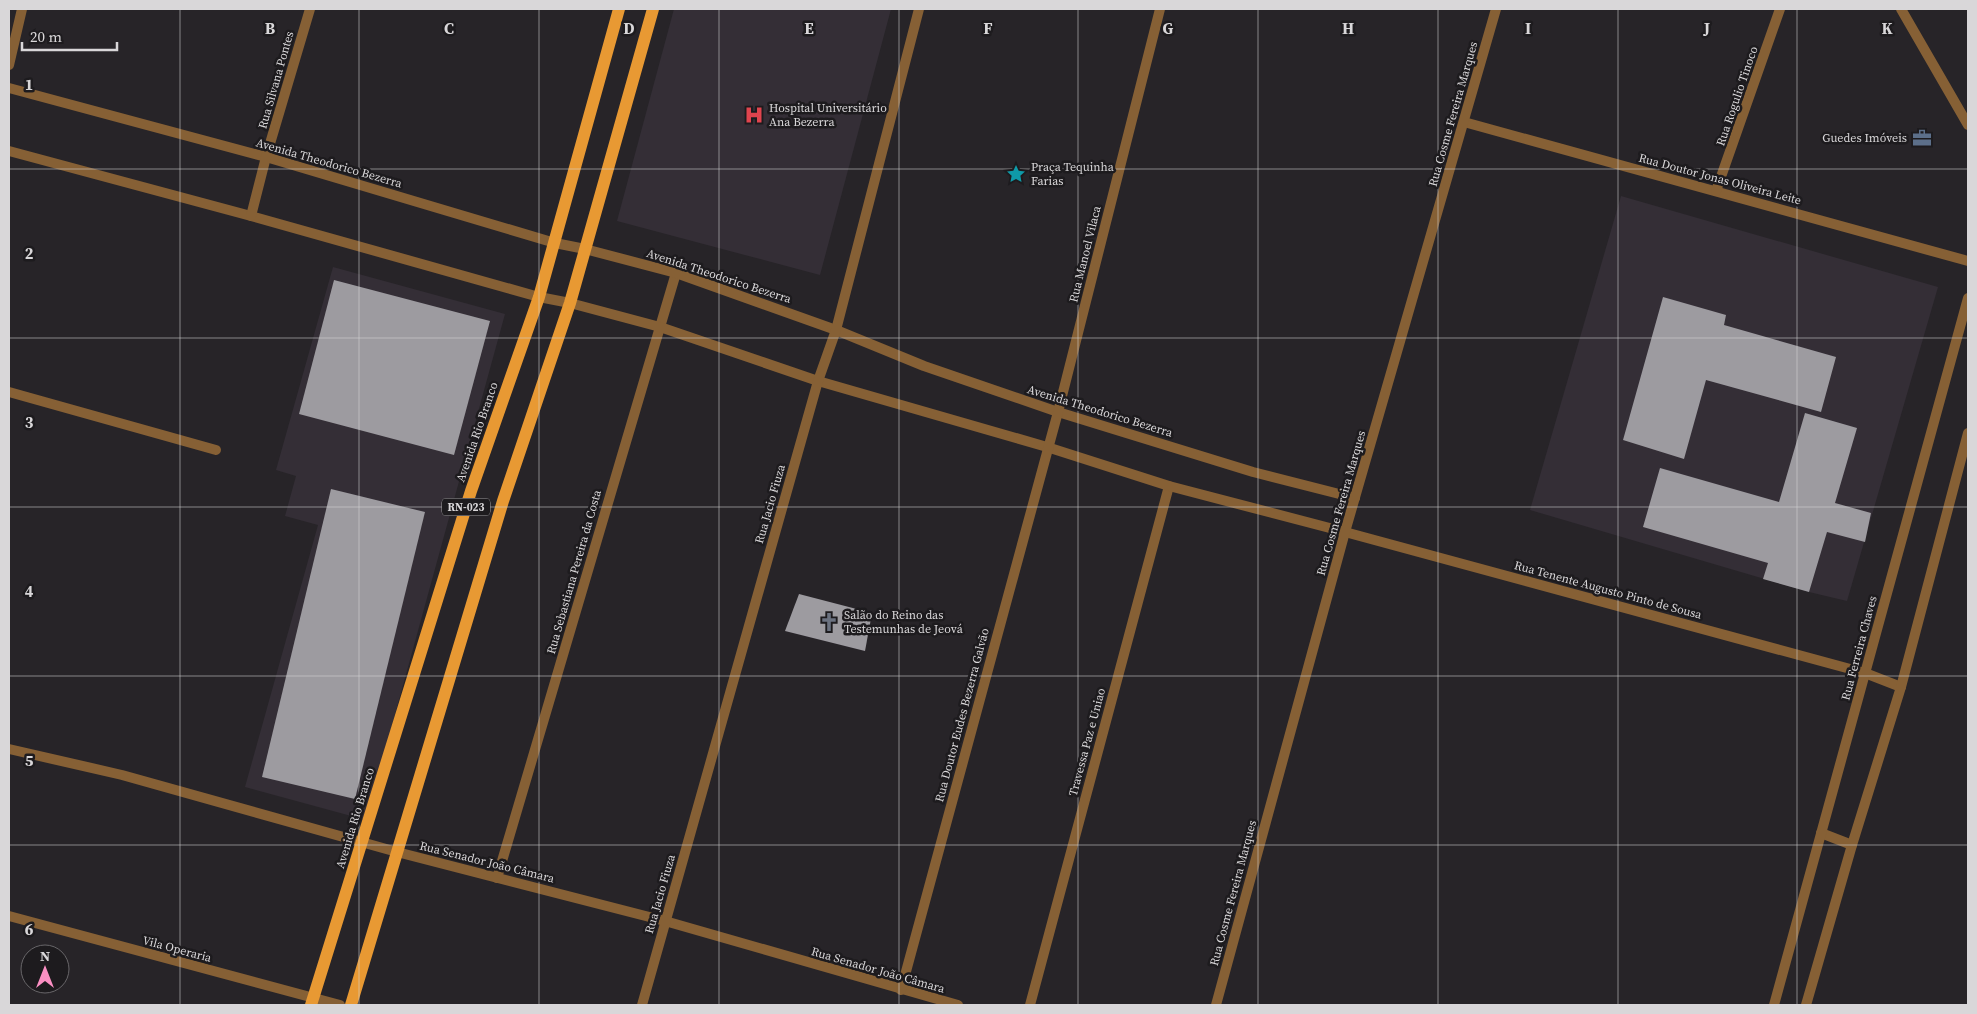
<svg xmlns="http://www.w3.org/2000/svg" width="1977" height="1014" font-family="'Source Serif 4',serif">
<rect width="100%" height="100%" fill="#272428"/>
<g fill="#342e36">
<path d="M674 9H891L820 275 617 221Z"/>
<path d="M1621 196 1938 287 1847 601 1809 592 1530 510Z"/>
<path d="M333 267 505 314 366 820 245 787 318 525 285 516 296 476 276 470Z"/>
</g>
<g fill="#9d9ba0">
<path d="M334 280 490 321 454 455 299 414Z"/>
<path d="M1663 297 1726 315 1724 325 1836 357 1821 412 1706 380 1684 459 1623 440Z"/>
<path d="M1805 413 1857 428 1835 503 1871 513 1865 542 1827 532 1809 592 1763 579 1768 563 1643 527 1660 468 1779 502Z"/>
<path d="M331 489 425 512 355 799 262 777Z"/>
<path d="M799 594 872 613 865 651 785 631Z"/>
</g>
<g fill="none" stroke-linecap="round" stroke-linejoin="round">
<g stroke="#866035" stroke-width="10">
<path d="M1345 532 1865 673 1901 687"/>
<path d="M497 878 676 273"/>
<path d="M1030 1005 1169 486"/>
</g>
<g stroke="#866035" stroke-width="10">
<path d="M1901 9 1968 125"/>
<path d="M9 65 22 9"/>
<path d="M9 88 266 157 555 243 585 249 676 273 836 330 924 366 1058 412 1253 472 1355 498"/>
<path d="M1464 122 1968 261"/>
<path d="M9 151 251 216 539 297 570 303 660 327 818 381 1047 447 1169 486 1345 532"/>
<path d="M1716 191 1780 9"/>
<path d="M251 216 266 157 310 9"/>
<path d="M9 392 216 450"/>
<path d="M9 749 122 775 397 852 665 921 958 1005"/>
<path d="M1821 833 1852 845"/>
<path d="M9 916 340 1005"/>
<path d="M901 990 1058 412 1160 9"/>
<path d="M642 1005 818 381 836 330 919 9"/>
<path d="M1216 1005 1345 532 1496 9"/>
<path d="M1774 1005 1968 298"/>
<path d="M1806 1005 1852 845 1901 687 1968 433"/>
</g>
<g stroke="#e89933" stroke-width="12">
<path d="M311 1005 471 491 539 297 619 9"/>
<path d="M351 1005 503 501 570 303 653 9"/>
</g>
</g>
<path fill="none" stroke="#d9d7d9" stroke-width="1" stroke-opacity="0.55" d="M180 9V1005M359 9V1005M539 9V1005M719 9V1005M899 9V1005M1078 9V1005M1258 9V1005M1438 9V1005M1618 9V1005M1797 9V1005M9 169H1968M9 338H1968M9 507H1968M9 676H1968M9 845H1968"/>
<defs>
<g id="hospital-bare" transform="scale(1.5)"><path d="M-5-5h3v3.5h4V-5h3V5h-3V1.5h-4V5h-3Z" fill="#e0444e" stroke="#1d1b1e" stroke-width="2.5" paint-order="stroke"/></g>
<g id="office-bare" transform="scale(1.5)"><path d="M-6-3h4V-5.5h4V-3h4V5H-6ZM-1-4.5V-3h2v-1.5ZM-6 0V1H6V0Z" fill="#5c6f8a" stroke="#1d1b1e" stroke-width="2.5" paint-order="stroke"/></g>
<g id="sight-bare" transform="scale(1.5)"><path d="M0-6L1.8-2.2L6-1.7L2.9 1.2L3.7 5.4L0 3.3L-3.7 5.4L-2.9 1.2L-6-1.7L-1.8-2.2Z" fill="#0f9aa8" stroke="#1d1b1e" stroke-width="2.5" paint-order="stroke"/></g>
<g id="church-bare" transform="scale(1.5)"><path d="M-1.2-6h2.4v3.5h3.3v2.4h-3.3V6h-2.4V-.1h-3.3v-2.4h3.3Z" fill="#6b7280" stroke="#1d1b1e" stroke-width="2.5" paint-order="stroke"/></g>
</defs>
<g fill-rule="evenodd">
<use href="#hospital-bare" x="754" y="115"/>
<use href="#office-bare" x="1922" y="138"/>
<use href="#sight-bare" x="1016" y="174"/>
<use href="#church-bare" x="829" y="622"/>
</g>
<g text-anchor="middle" stroke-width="5" stroke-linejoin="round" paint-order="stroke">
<rect fill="#1d1b1e" stroke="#a19fa1" stroke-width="1" x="442" y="498.5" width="48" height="17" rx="4"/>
<g font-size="11" font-weight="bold" fill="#d9d7d9">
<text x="466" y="511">RN-023</text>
</g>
<g font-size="12" fill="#d9d7d9" stroke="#1d1b1e">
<text transform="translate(276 80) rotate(-74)" y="4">Rua Silvana Pontes</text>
<text transform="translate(1737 96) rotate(-71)" y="4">Rua Rogulio Tinoco</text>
<text transform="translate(1453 114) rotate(-74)" y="4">Rua Cosme Fereira Marques</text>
<text transform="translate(329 163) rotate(16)" y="4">Avenida Theodorico Bezerra</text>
<text transform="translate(1720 179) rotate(15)" y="4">Rua Doutor Jonas Oliveira Leite</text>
<text transform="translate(1085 254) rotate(-76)" y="4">Rua Manoel Vilaca</text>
<text transform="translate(719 276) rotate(18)" y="4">Avenida Theodorico Bezerra</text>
<text transform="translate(1100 411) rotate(17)" y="4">Avenida Theodorico Bezerra</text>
<text transform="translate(477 432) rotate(-71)" y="4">Avenida Rio Branco</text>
<text transform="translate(1341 503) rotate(-74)" y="4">Rua Cosme Fereira Marques</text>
<text transform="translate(770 504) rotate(-74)" y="4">Rua Jacio Fiuza</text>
<text transform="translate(574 572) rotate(-74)" y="4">Rua Sebastiana Pereira da Costa</text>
<text transform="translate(1608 590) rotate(15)" y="4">Rua Tenente Augusto Pinto de Sousa</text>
<text transform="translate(1859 648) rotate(-75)" y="4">Rua Ferreira Chaves</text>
<text transform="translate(962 715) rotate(-75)" y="4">Rua Doutor Eudes Bezerra Galvão</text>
<text transform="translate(1087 742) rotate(-75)" y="4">Travessa Paz e Uniao</text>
<text transform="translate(355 818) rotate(-73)" y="4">Avenida Rio Branco</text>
<text transform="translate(487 862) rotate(14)" y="4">Rua Senador João Câmara</text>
<text transform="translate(1233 893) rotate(-75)" y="4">Rua Cosme Fereira Marques</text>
<text transform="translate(660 894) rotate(-74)" y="4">Rua Jacio Fiuza</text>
<text transform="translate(177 949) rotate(15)" y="4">Vila Operaria</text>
<text transform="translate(878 970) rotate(16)" y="4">Rua Senador João Câmara</text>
</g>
<g font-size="12" fill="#d9d7d9" stroke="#1d1b1e" text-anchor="start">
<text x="769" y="112">Hospital Universitário<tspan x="769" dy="14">Ana Bezerra</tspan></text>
<text x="1907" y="142" text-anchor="end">Guedes Imóveis</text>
<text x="1031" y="171">Praça Tequinha<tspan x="1031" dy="14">Farias</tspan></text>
<text x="844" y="619">Salão do Reino das<tspan x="844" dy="14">Testemunhas de Jeová</tspan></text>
</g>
</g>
<g font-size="16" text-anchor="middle" font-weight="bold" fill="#d9d7d9" stroke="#1d1b1e" stroke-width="5" stroke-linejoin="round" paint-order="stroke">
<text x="270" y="34">B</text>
<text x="449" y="34">C</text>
<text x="629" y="34">D</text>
<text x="809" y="34">E</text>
<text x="988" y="34">F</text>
<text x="1168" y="34">G</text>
<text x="1348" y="34">H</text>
<text x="1528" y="34">I</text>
<text x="1707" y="34">J</text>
<text x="1887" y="34">K</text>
<text x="29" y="90">1</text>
<text x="29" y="259">2</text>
<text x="29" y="428">3</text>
<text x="29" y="597">4</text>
<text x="29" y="766">5</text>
<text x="29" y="935">6</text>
</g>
<rect width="1977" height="1014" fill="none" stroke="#d9d7d9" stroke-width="20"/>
<g transform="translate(45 969)"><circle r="24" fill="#1d1b1e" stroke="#686669"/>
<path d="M0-4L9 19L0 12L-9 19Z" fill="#fb8fc3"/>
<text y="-8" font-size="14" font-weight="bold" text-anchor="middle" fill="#d9d7d9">N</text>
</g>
<path d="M22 42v8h95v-8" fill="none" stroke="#d9d7d9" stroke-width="2.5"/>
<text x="30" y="42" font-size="15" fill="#d9d7d9" stroke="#1d1b1e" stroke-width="4" paint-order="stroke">20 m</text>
</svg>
